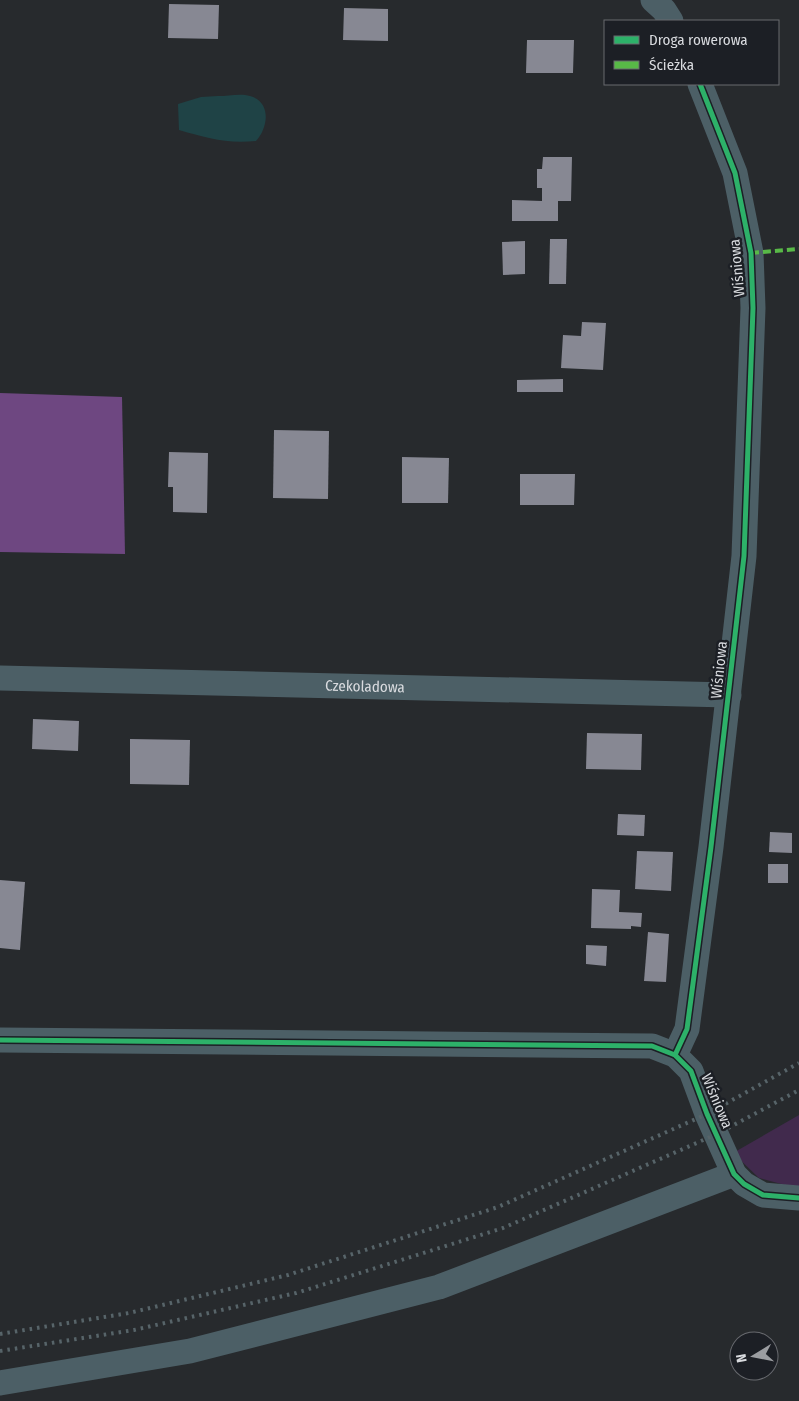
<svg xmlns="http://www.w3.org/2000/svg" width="799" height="1401" font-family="'Fira Sans Condensed',sans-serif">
<rect width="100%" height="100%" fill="#272a2d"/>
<path fill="#412a4d" d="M799 1115V1187L785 1185 759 1178 733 1153Z"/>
<path fill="#6e4781" d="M0 393 122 397 125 554 0 552Z"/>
<path fill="#1f4346" d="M218 96C228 96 241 93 250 96 272 102 268 128 256 141 226 144 207 138 179 130L178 104 201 97Z"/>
<g fill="#878893">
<path d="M169 4 219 5 218 39 168 38Z"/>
<path d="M344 8 388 9V41L343 40Z"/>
<path d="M527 40H574L573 73H526Z"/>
<path d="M543 157H572L571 201H558V221H512V200L542 201V188H537V169H542Z"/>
<path d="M550 239H567L566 284H549Z"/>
<path d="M525 241V274L503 275 502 242Z"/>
<path d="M582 322 606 323 603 370 561 368 563 335 581 336Z"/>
<path d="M563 379V392H517V380Z"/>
<path d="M274 430 329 431 328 499 273 498Z"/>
<path d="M169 452 208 453 207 513 173 512V487H168Z"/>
<path d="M402 457 449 458 448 503H402Z"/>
<path d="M520 474H575L574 505H520Z"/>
<path d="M33 719 79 721 78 751 32 749Z"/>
<path d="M587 733 642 734 641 770 586 769Z"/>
<path d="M130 739 190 740 189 785 130 784Z"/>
<path d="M618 814 645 815 644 836 617 835Z"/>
<path d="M770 832 792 833V853L769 852Z"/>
<path d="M637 851 673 852 671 891 635 889Z"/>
<rect x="768" y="864" width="20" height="19"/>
<path d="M0 880 25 882 20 950 0 948Z"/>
<path d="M592 889 620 890 619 912 642 913 641 927 631 926V929L591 928Z"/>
<path d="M648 932 669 934 666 982 644 981Z"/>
<path d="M586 945 607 946 606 966 586 964Z"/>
</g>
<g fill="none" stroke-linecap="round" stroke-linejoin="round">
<g stroke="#4c5f66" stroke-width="25">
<path d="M653 0 664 10 671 21"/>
<path id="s1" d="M0 678 729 695"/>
<path d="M0 1040 652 1046 675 1055 691 1071 707 1114 734 1174 744 1184 763 1195 799 1198"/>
<path d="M675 1055 687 1029 711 847 744 556 753 308 751 253 735 173 700 84"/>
<path d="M0 1383 190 1351 439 1287 734 1174"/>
</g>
<g stroke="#576469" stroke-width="4" stroke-dasharray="2.5 5" stroke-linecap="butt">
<path d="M0 1334 129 1313 288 1275 498 1207 707 1114 799 1063"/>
<path d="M0 1351 134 1330 296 1293 503 1228 717 1134 799 1090"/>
</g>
<path stroke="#58b947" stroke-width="4" stroke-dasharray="8 4" stroke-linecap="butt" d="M751 253 799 249"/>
<g stroke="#1c1f25" stroke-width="8">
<g id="cycleway">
<path d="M0 1040 652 1046 675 1055 691 1071 707 1114 734 1174 744 1184 763 1195 799 1198"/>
<path d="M675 1055 687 1029 711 847 744 556 753 308 751 253 735 173 700 84"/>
</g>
</g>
<use href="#cycleway" stroke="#2db169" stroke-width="5"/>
</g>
<g text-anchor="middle" stroke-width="5" stroke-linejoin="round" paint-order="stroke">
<g font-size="15" fill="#d9dbdf" stroke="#1c1f25">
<text transform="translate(737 268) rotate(-95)" y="5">Wiśniowa</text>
<text transform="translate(719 670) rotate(-84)" y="5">Wiśniowa</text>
<text dy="5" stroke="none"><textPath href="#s1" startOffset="365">Czekoladowa</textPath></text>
<text transform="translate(717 1101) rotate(67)" y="5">Wiśniowa</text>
</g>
</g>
<rect x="604" y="20" width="175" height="65" fill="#1c1f25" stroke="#686a6f"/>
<rect x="614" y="36" width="25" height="8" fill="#2db169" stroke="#686a6f"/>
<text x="649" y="45" font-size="15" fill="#d9dbdf">Droga rowerowa</text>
<rect x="614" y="61" width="25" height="8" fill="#58b947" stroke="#686a6f"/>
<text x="649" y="70" font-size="15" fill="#d9dbdf">Ścieżka</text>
<g transform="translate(754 1356) rotate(260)"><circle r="24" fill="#1c1f25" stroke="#686a6f"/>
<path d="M0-4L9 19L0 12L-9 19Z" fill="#9b9da1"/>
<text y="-8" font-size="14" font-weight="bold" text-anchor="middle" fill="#d9dbdf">N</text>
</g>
</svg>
